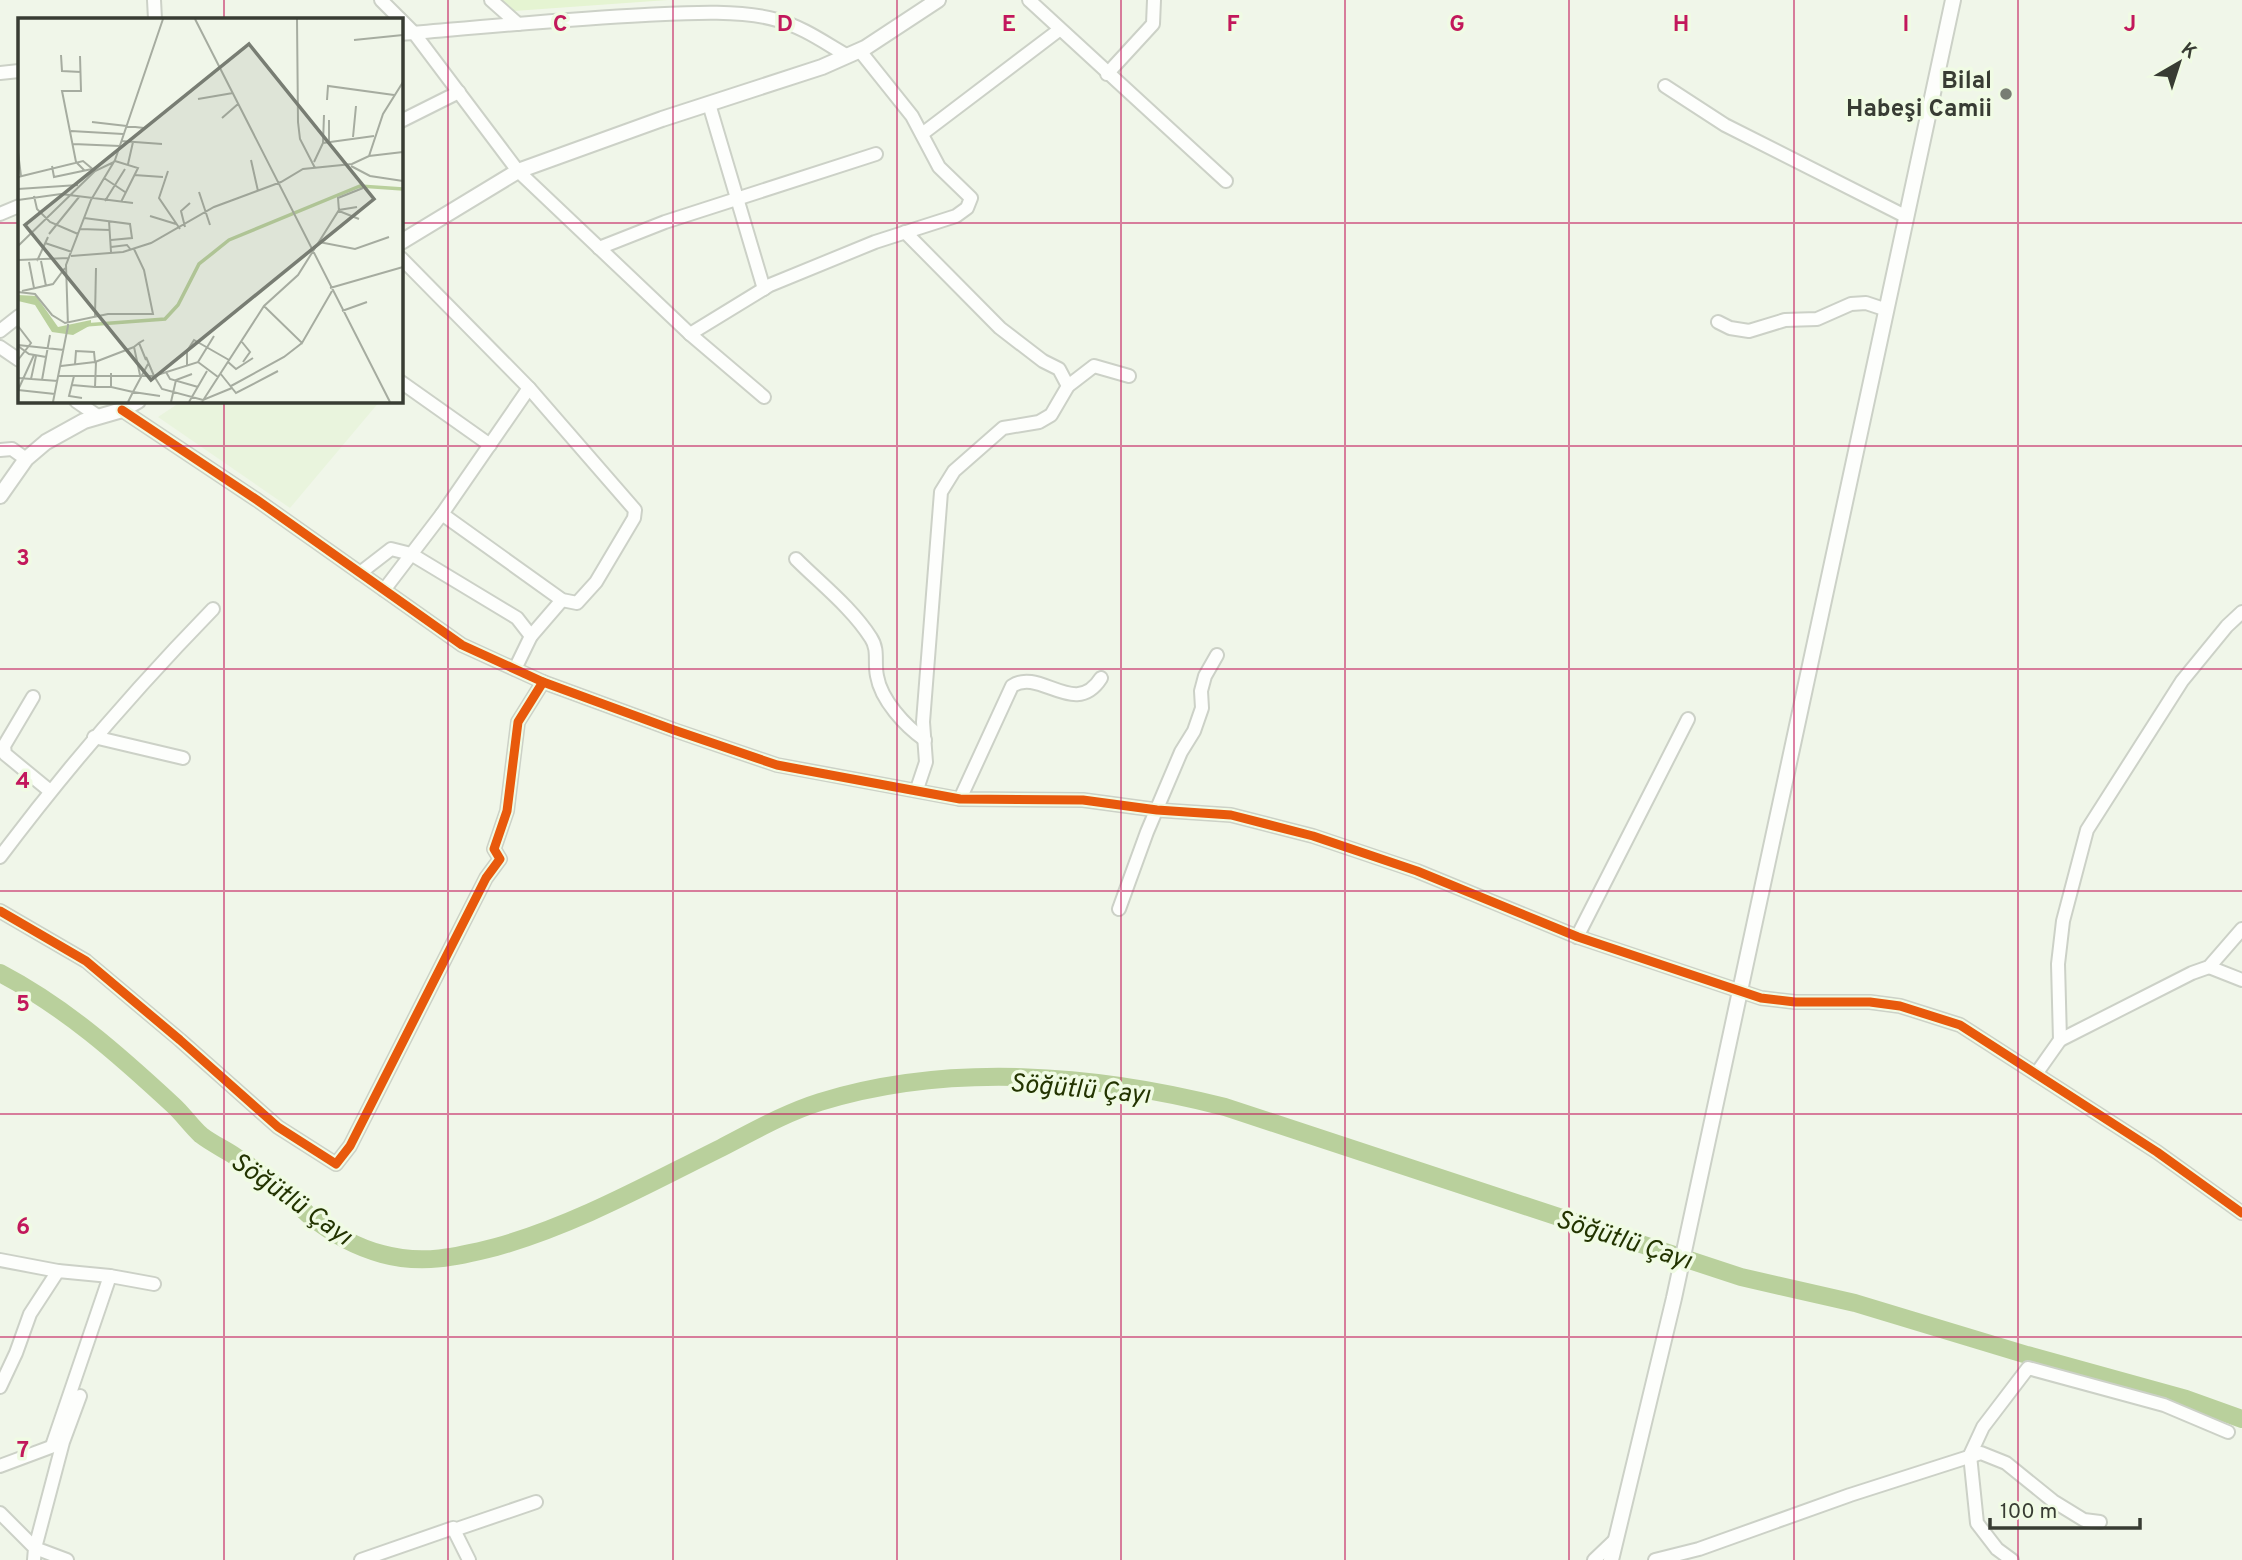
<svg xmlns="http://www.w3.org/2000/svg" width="2242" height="1560" font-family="Overpass,sans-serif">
<rect width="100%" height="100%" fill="#f0f6e9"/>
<path fill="#e9f4dd" d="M182 401H380L290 508 158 417Z"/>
<path fill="#e5f4d2" d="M501 0H668L514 11Z"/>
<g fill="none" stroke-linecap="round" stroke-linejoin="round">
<path stroke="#b9d09c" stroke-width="18" d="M0 973C65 1007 119 1055 173 1105 183 1114 191 1126 201 1135 210 1142 220 1147 230 1153 248 1165 268 1178 286 1192 294 1199 301 1209 310 1216 331 1233 356 1247 382 1254 422 1265 457 1257 496 1247 575 1225 648 1184 721 1148 754 1131 785 1113 820 1102 949 1062 1096 1074 1225 1107L1741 1277 1855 1303 2027 1355 2186 1399 2242 1419"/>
<g stroke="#ccd1c7" stroke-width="16">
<g id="minor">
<path d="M154 0 155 19"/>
<path d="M381 0 400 19"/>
<path d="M491 0 518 24"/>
<path d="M1029 0 1226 181"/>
<path d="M401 20 414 33 518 171 690 334 764 397"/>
<path d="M401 34C482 27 563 19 645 15 684 13 740 9 777 20 803 27 825 43 848 56"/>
<path d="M0 73 19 71"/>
<path d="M1107 74 1153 24 1154 0"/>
<path d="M1665 86 1725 125 1907 217"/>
<path d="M709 104 764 289"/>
<path d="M401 121 459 92"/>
<path d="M922 134 1059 30"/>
<path d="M0 214 19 206"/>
<path d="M905 232 1000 328 1043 361 1059 369 1068 386"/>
<path d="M599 248 665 222 876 154"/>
<path d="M401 258 529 388 635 510 634 518 596 582 577 603 562 600 442 514"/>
<path d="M1718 322 1730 328 1749 331 1785 320 1817 319 1851 304 1866 303 1887 310"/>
<path d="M0 331 19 316"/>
<path d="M690 334 770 285 875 242 956 216 967 208 971 198 939 167 912 116 860 51"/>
<path d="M0 347 19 360"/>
<path d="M401 382 490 445"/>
<path d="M76 401 99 417"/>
<path d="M122 410 257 500 462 645 543 682 674 730 777 765 960 799 1083 800 1157 810 1231 815 1313 836 1417 871 1578 937 1761 998 1795 1002H1870L1900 1006 1960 1025 2157 1152 2242 1213"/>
<path d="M0 450 12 449 26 459"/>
<path d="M796 559C821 584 852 608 871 638 879 650 874 662 877 676 881 700 905 726 925 740"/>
<path d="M360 573 391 549 411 554 517 618 531 636 515 669"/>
<path d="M384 590 442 514 529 388"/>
<path d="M531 636 562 600"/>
<path d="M33 697 4 746 5 754 50 791"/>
<path d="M94 737 183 758"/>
<path d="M917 789 926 762 923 722 941 492 954 471 1003 428 1039 422 1051 415 1068 386 1094 366 1129 376"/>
<path d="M960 799 1012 686C1040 667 1075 719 1101 678"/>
<path d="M0 857C66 769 136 688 213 609"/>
<path d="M1119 909 1147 832 1181 752 1194 731 1202 708 1201 691 1205 676 1217 655"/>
<path d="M0 911 86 961 180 1040 278 1127 336 1164 350 1146 486 878 500 859 494 849 507 811 518 722 543 682"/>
<path d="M1577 937 1688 719"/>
<path d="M2209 967 2242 980"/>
<path d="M2060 1040 2192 973 2209 967 2242 929"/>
<path d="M2036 1074 2060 1040 2058 964 2063 921 2087 830 2182 681 2227 626 2242 612"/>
<path d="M0 1260 58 1271"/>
<path d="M0 1387 16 1353 30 1314 58 1271 110 1276"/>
<path d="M52 1446 110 1276 154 1284"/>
<path d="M0 1466 59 1444"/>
<path d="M0 1513 35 1548 34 1560"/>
<path d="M454 1530 536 1502"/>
<path d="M67 1560 35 1548 63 1442 80 1396"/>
<path d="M361 1560 453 1528 469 1560"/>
<path d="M1594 1560 1616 1539"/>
<path d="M1655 1560 1699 1549 1850 1495 1981 1453 2006 1463 2053 1501 2084 1520 2100 1522"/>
<path d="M2012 1560 1997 1549 1977 1523 1970 1455 1983 1427 2028 1368 2164 1405 2228 1432"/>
</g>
</g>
<g stroke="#ccd1c7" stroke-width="18">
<g id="major">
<path d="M401 242 518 171 662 119 822 67 865 48 938 0"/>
<path d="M0 496 26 459 46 442 84 421 122 410 138 401"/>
<path d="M1611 1560 1674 1298 1953 0"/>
</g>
</g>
<use href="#minor" stroke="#fdfefc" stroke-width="12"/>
<use href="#major" stroke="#fdfefc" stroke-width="14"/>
<g stroke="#f0fbe4" stroke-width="13">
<g id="cycleway">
<path d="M122 410 257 500 462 645 543 682 674 730 777 765 960 799 1083 800 1157 810 1231 815 1313 836 1417 871 1578 937 1761 998 1795 1002H1870L1900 1006 1960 1025 2157 1152 2242 1213"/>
<path d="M0 911 86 961 180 1040 278 1127 336 1164 350 1146 486 878 500 859 494 849 507 811 518 722 543 682"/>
</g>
</g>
<use href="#cycleway" stroke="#e8590c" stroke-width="9"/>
</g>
<path fill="none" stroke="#c2185b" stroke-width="2" stroke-opacity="0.55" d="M224 0V19M448 0V1560M673 0V1560M897 0V1560M1121 0V1560M1345 0V1560M1569 0V1560M1794 0V1560M2018 0V1560M0 223H19M401 223H2242M224 401V1560M0 446H2242M0 669H2242M0 891H2242M0 1114H2242M0 1337H2242"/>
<circle fill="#787d73" stroke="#f0fbe4" stroke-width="2.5" cx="2006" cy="94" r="7"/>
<g text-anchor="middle" stroke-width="7" stroke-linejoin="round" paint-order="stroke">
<g font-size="24" font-weight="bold" fill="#383c33" stroke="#f0fbe4" text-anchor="end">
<text x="1992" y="88">Bilal<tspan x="1992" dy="28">Habeşi Camii</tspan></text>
</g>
<g font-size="26" font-style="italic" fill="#233401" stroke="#f0fbe4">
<text transform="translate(1080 1088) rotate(5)" y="9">Söğütlü Çayı</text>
<text transform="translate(292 1198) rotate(35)" y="9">Söğütlü Çayı</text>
<text transform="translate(1624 1239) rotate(18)" y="9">Söğütlü Çayı</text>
</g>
</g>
<g transform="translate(18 18)">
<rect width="385" height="385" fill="#f0f6e9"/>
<path d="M0 277 18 278 40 309 73 302V307L55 317 34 314 17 287 0 283Z" fill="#b9d09c"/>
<path fill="none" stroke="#b9d09c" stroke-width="3.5" d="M67 307 147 301 160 287 181 246 211 222 342 168 385 171"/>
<path fill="none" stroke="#a6aca0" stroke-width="2" d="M177 1 372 384M279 1 280 104 282 121 297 150M336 22 385 17M43 37 44 53 63 54M62 38 63 73H44L58 144 66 152M180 81 215 75M309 82 310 68 376 77M204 100 220 86M74 104 126 110M53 113 105 116M335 119 338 88M103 123 144 126M311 123V102M305 125 356 118M55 126 102 128M0 134 3 158M351 138 365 96 385 64M233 142 240 173M97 143 120 150 103 184M296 144 305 125 306 97M110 146 115 124M34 148 36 159 74 151M333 148 352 158 385 163M150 153 141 180 162 211M116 157 145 159M0 159 65 143 77 153M86 160 107 174M0 171 60 167M181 174 192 207M16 178 19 191 32 204 60 216M0 182 43 176 115 185M87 183 107 151M132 198 158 206M66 200 112 206 114 220 93 222M341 201 321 193 320 180 345 170M91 203 93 234M167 209 163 193 172 185M62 211 92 212M31 216 61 179M301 224 337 231 371 219M27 225 54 234M0 228 77 153 96 144M93 229 109 227 113 232M53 238 105 234 133 225 196 189 263 164 285 151 334 146 351 138 385 134M0 242 51 240M19 243 30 219M23 243 28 268M11 244 16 270M312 270 385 249M4 273 35 266 47 250M0 274 17 276 34 297 47 305 90 296H135L126 252 116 231M246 288 284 325 314 273M324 293 349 284M77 298 78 250M0 308 13 325 0 342M126 322 121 325 128 342M224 324 232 334 225 344M121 325 116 329 122 357M0 327 46 332M0 328 11 336 28 339M128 339 136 358 180 344 200 359M78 344 77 369H93M180 344 196 318M210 344 218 351 235 340M57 346 58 333 76 334 77 344 116 329M130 346 115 374 142 378M169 347V333L176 322 211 342M43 348 77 344M148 354 152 361 180 369M93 355V369L115 374 110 384M41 358H136L144 371 185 382 214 370 202 355M56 358 51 378 64 380M0 360 40 363M13 361 18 338M24 362 32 317M54 367 77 369M213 368 266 339 284 325M214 370 218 375 260 353M0 372 16 337M0 372 37 376M35 384 50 308 48 247 73 182 97 142 145 1M153 384 158 362 174 356M171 384 189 353M184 384 246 288 280 257 321 192 339 189"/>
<path fill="#787d73" fill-opacity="0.15" stroke="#787d73" stroke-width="3.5" d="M231 26 356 181 133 362 7 207Z"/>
<rect width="385" height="385" fill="none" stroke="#383c33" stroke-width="3.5"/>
</g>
<g font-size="23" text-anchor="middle" font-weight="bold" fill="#c2185b" stroke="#f0fbe4" stroke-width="7" stroke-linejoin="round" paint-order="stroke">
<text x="560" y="31">C</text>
<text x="785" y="31">D</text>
<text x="1009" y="31">E</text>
<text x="1233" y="31">F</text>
<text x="1457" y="31">G</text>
<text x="1681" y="31">H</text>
<text x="1906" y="31">I</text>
<text x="2130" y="31">J</text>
<text x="23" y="565">3</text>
<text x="23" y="788">4</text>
<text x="23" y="1011">5</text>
<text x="23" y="1234">6</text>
<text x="23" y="1457">7</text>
</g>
<g transform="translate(2179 63) rotate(39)" stroke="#f0fbe4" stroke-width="5" paint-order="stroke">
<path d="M0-5L12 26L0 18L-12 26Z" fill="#383c33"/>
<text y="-10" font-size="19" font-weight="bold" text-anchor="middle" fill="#383c33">K</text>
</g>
<path d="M1990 1518v10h150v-10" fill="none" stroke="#383c33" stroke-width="3.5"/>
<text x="2000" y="1518" font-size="21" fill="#383c33" stroke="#f0fbe4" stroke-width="5" paint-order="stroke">100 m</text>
</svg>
